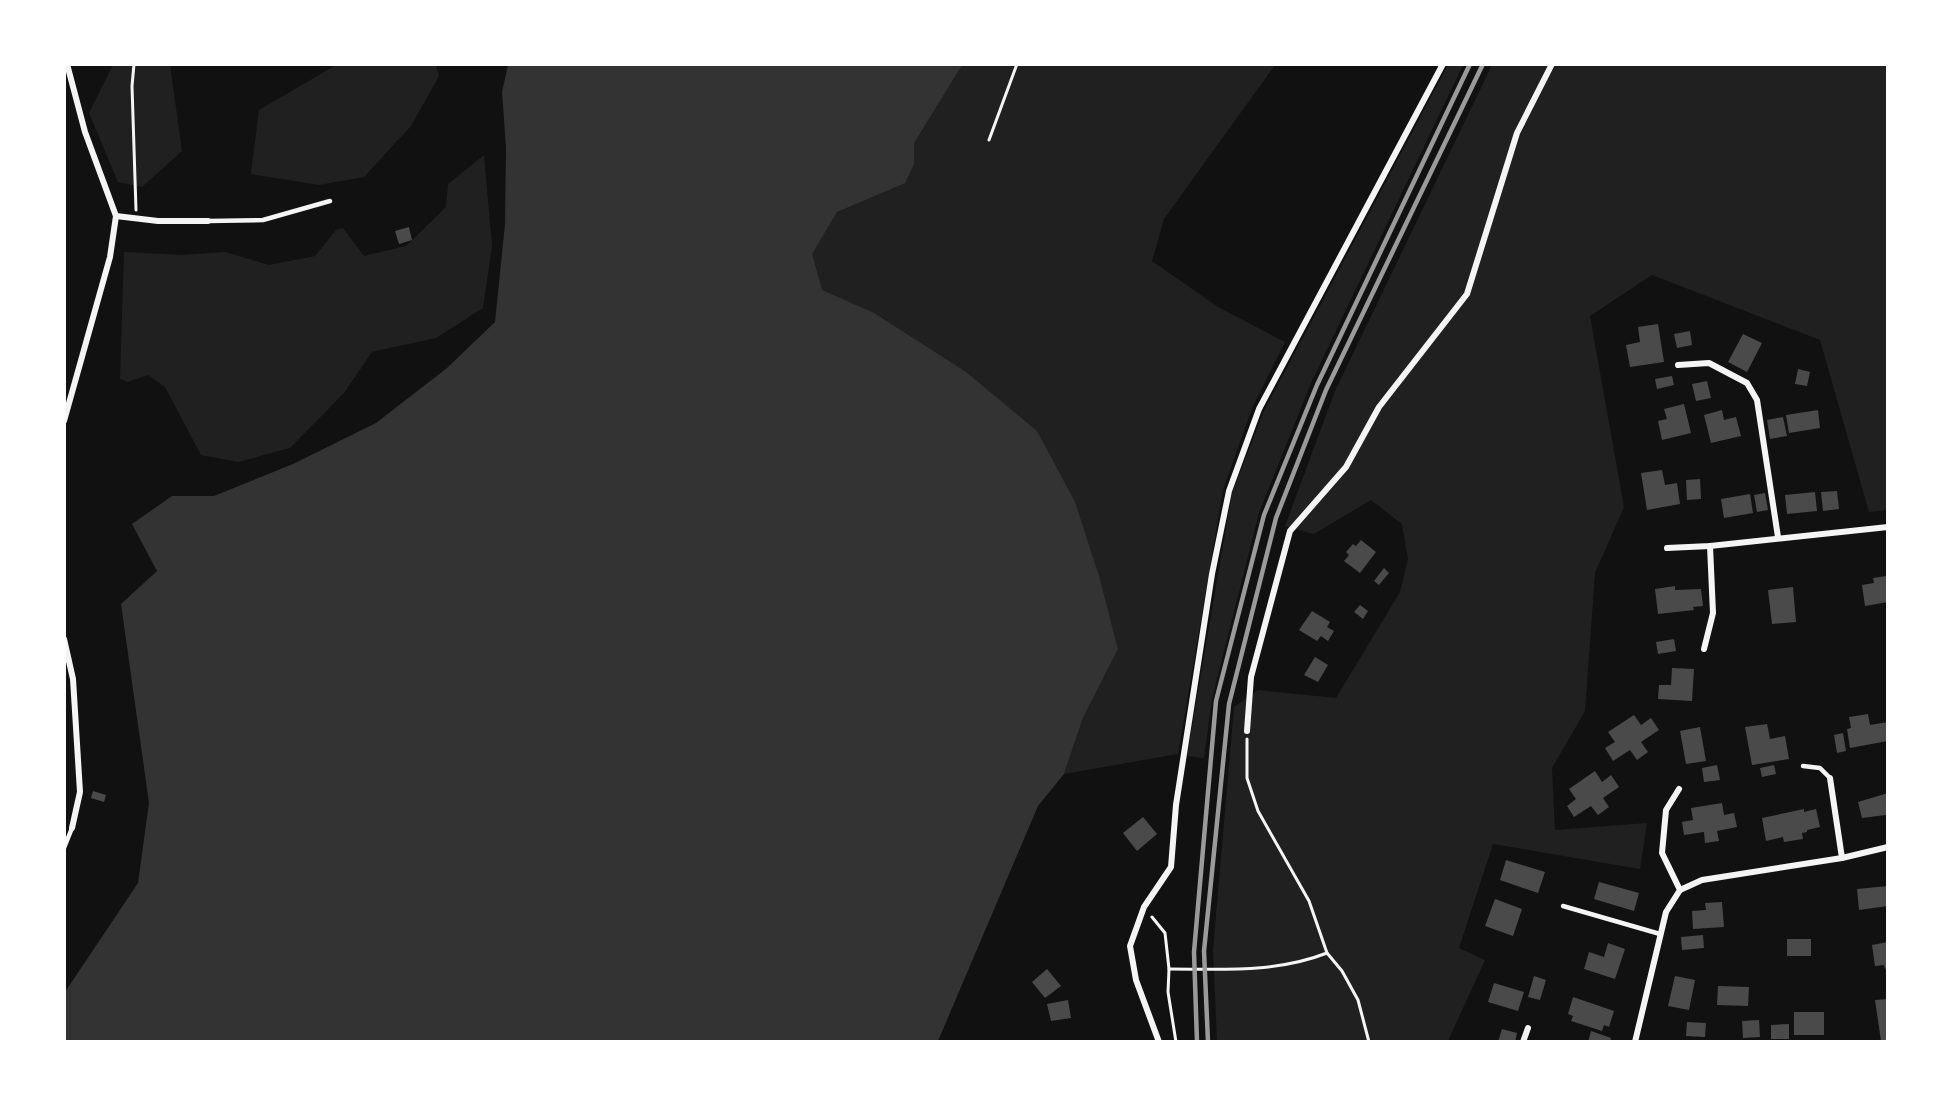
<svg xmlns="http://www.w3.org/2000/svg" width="1952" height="1106" font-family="Arial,sans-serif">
<rect width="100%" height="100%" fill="#111"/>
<g fill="#202020">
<path d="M113 65H170L182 151 142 187 118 182 89 113Z"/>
<path d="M336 65H436L439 76 411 126 364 177 319 185 251 174 259 110Z"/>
<path d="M706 65H1275L1164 219 1152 261 1218 307 1285 342 1252 408 1223 490 1178 754 1064 774 1083 718 1118 649 1090 548 634 372Z"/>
<path d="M1448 65H1463L1311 383 1259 513 1212 699 1204 758 1187 756 1232 493 1264 411Z"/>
<path d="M1492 65H1887V510L1869 512 1820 340 1652 275 1590 316 1624 507 1595 573 1585 711 1552 768 1555 830 1647 823 1640 869 1493 844 1459 948 1485 960 1448 1041 1217 1042 1213 950 1234 707 1258 690 1336 698 1400 592 1408 559 1402 524 1371 500 1314 534 1285 526 1335 391Z"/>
<path d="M484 155 492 246 483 308 436 338 372 352 344 393 290 448 238 462 201 455 165 387 148 375 127 382 120 379 124 252 182 255 225 252 269 265 315 256 336 230 343 228 364 256 406 246 446 207 448 184Z"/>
</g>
<path fill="#333" d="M508 65H962L914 143V164L905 183 837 212 812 254 822 290 874 313 966 372 1037 431 1075 502 1099 576 1118 649 1083 718 1064 774 1038 806 938 1041H65V992L138 883 149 803 121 604 157 571 132 524 172 496H214L293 464 376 423 447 368 495 322 505 224 506 147 502 92Z"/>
<g fill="#4a4a4a">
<path d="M409 227 412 240 399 244 395 231Z"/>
<path d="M1658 324 1664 362 1630 367 1626 345 1640 342 1638 327Z"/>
<path d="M1690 331 1692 345 1677 348 1674 334Z"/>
<path d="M1743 334 1762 343 1747 372 1728 362Z"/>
<path d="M1798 369 1810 372 1807 386 1795 384Z"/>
<path d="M1672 376 1674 385 1657 389 1655 379Z"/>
<path d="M1707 381 1711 398 1696 401 1692 384Z"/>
<path d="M1684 404 1691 433 1662 440 1658 421 1667 419 1664 409Z"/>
<path d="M1722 410 1724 420 1736 417 1741 436 1711 443 1704 415Z"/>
<path d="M1818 410 1820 428 1789 433 1786 415Z"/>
<path d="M1783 417 1787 436 1770 439 1767 420Z"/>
<path d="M1662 470 1665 485 1677 483 1680 504 1647 510 1641 473Z"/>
<path d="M1700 479 1701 499 1687 500 1686 480Z"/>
<path d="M1837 491 1839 509 1823 511 1821 492Z"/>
<path d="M1815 492 1817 511 1787 514 1785 495Z"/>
<path d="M1765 493 1768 510 1757 512 1754 495Z"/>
<path d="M1750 494 1753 513 1724 518 1721 499Z"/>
<path d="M1361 540 1376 552 1360 573 1344 561 1349 555 1346 552 1353 544 1356 546Z"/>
<path d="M1384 568 1389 573 1379 585 1374 581Z"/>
<path d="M1886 576 1888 602 1865 606 1862 585 1874 583 1873 578Z"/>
<path d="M1675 586V590L1701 589 1703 606 1693 607 1694 610 1658 614 1655 589Z"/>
<path d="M1793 587 1796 622 1772 624 1768 590Z"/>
<path d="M1360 605 1368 611 1363 619 1354 612Z"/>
<path d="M1312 611 1330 622 1327 627 1334 631 1328 641 1321 636 1317 641 1299 630Z"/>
<path d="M1674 639 1676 651 1658 654 1656 642Z"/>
<path d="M1315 657 1328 665 1318 682 1304 675Z"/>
<path d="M1672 668 1694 669 1692 701 1658 699 1659 685H1671Z"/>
<path d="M1868 714 1870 725 1888 722V741L1850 748 1847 729 1851 728 1849 717Z"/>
<path d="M1634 715 1641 725 1651 718 1659 730 1641 742 1648 752 1637 760 1630 750 1613 761 1605 748 1615 742 1608 732Z"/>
<path d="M1767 724 1770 739 1785 736 1789 759 1752 765 1745 727Z"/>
<path d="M1700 727 1706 761 1686 764 1680 731Z"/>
<path d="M1843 733 1846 751 1837 753 1834 735Z"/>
<path d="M1717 765 1720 780 1704 782 1702 768Z"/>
<path d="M1774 765 1776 774 1762 777 1760 768Z"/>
<path d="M1595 771 1602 782 1611 775 1619 787 1603 798 1609 807 1598 815 1591 806 1574 817 1567 806 1576 799 1569 789Z"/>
<path d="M93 791 106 795 104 802 91 798Z"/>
<path d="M1888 793 1886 815 1862 818 1858 802Z"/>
<path d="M1722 803 1724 815 1734 813 1737 827 1717 831 1719 841 1705 843 1704 832 1684 835 1682 822 1693 820 1691 808Z"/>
<path d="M1804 809V812L1816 809 1820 827 1807 830V832L1802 833 1803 839 1784 842 1783 837 1766 841 1762 818Z"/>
<path d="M1143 817 1157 834 1137 851 1123 833Z"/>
<path d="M1506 860 1545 872 1538 893 1500 880Z"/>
<path d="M1599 882 1639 893 1634 911 1594 899Z"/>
<path d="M1888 886V906L1859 910 1857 889Z"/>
<path d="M1495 899 1522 909 1513 936 1485 926Z"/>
<path d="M1722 902 1724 927 1693 929 1692 911 1706 910 1705 903Z"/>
<path d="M1703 935 1704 948 1682 950 1681 937Z"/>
<rect x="1787" y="939" width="24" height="17"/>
<path d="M1888 942V968L1885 969 1884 965 1875 966 1872 945Z"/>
<path d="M1608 943 1625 949 1615 979 1584 969 1589 952 1604 957Z"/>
<path d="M1047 969 1061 986 1045 998 1032 982Z"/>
<path d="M1534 976 1546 980 1540 1000 1528 997Z"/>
<path d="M1675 976 1695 980 1689 1010 1668 1006Z"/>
<path d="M1494 983 1524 992 1518 1011 1488 1002Z"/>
<path d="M1718 986 1749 987 1748 1006 1717 1005Z"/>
<path d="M1573 997 1614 1011 1609 1027 1604 1025 1602 1031 1571 1021 1573 1016 1568 1014Z"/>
<path d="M1888 999V1040L1881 1041 1875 1000Z"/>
<path d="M1068 1000 1071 1018 1051 1021 1047 1004Z"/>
<rect x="1794" y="1012" width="30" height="23"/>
<path d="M1759 1020 1760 1037 1743 1038 1742 1021Z"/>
<path d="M1687 1022 1706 1023 1705 1037 1686 1036Z"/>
<path d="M1789 1024V1039H1771V1025Z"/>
<path d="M1502 1029 1517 1033 1515 1042H1498Z"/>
<path d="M1591 1031 1611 1038 1610 1042H1588Z"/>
</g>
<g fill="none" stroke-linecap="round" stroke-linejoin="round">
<g stroke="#f5f5f5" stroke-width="3">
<path d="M134 64 132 86 136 210"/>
<path d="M989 140 1017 64"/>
<path d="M1247 739V778L1258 811 1309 901 1327 953 1342 971 1358 1000 1369 1042"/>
<path d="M1152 917 1165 933 1169 969 1168 992 1176 1042"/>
<path d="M1169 969C1223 969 1276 973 1327 953"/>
</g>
<g stroke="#f5f5f5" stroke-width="4.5">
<path d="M208 221 263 220 330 201"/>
<path d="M1803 766 1820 768 1830 778"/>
<path d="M64 848 72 828"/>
<path d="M1563 906 1660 934"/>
</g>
<g stroke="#f5f5f5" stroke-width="6">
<path d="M67 64 85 132 116 216 158 221H208"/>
<path d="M1678 365 1709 363 1747 383 1757 400 1778 537"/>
<path d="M64 421 110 257 116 216"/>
<path d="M1667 548 1710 546 1888 527"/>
<path d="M64 639 73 679 80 792 72 828"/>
<path d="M1704 649 1713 613 1710 546"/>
<path d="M1247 731 1251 677 1290 531 1346 467 1379 407 1467 294 1517 133 1552 64"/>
<path d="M1830 778 1842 858"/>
<path d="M1679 789 1666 810 1662 853 1680 890"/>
<path d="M1159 1042 1136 980 1130 946 1144 907 1171 867 1176 805 1212 574 1229 491 1259 409 1443 64"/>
<path d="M1523 1042 1528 1028"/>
<path d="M1635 1042 1666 912 1680 890 1702 880 1842 858 1888 847"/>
</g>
<g stroke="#9a9a9a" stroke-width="4.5">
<path d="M1197 1042 1194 952 1216 701 1264 515 1317 385 1470 64"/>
<path d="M1208 1042 1204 951 1229 704 1276 518 1326 390 1483 64"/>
</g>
</g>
<rect width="1952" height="1106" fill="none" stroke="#ffffff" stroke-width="132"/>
</svg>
